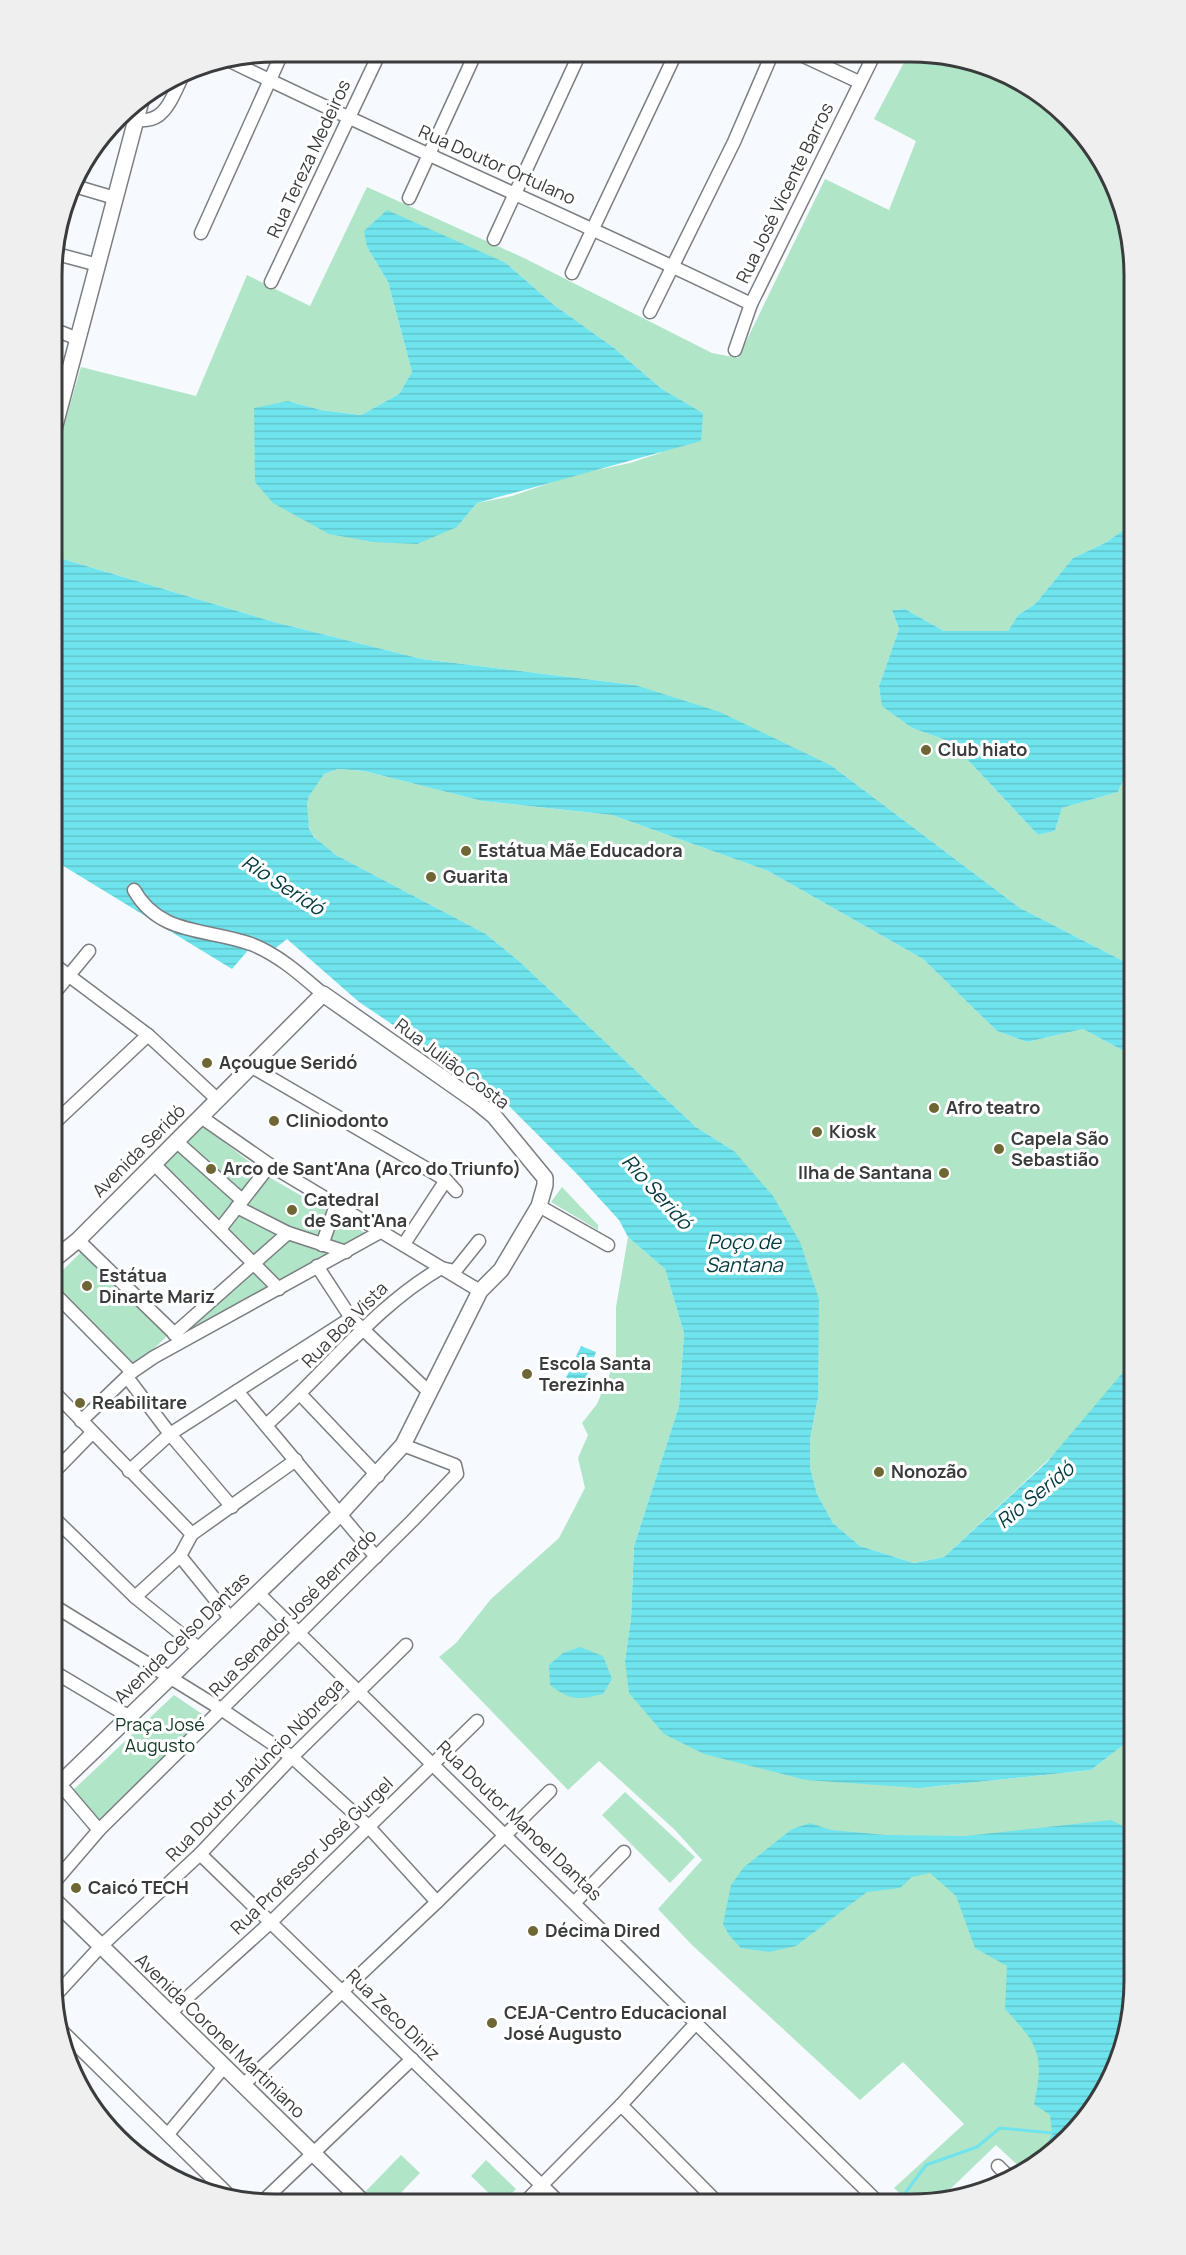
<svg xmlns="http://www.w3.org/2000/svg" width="1186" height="2255" font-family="Manrope,sans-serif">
<defs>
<pattern id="water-rules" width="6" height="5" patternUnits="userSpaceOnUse" patternTransform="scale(1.5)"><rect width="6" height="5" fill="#6fe4ed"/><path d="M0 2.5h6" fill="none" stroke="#61c4cc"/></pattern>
</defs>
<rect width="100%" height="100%" fill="#f6fafe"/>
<g fill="#b1e5c8" fill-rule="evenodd">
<path d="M908 55H955L1011 74 1059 107 1098 150 1123 203 1135 274V522L1105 543 1073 558 1035 604 1018 615 1008 631H944L905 609 892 610 899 629 879 686 883 706 912 728 951 742 1038 835 1055 831 1062 808 1118 792 1135 753V967L1020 908 832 766 635 685 422 659 274 622 53 556V463L81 367 196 396 247 275 310 306 367 187 524 258 712 353 738 358 825 179 889 210 916 141 874 119ZM449 240 506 263 554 305 613 347 662 389 703 413 660 453 630 463 573 475 512 496 477 503 457 527 288 401 321 410 361 415 399 394 412 372 388 282 367 247Z"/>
<path d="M338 769 364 771 482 801 612 815 768 871 923 959 997 1031 1027 1042 1083 1029 1135 1057V1358L1065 1444 944 1557 914 1563 860 1546 833 1523 817 1494 810 1467V1439L818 1398 734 1151 696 1127 519 961 486 934 336 855C329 849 319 843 314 836 301 819 306 786 324 774 327 772 334 771 338 769Z"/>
<path d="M198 1122 269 1177 367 1234 171 1347 262 1262 160 1162Z"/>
<path d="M562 1187 598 1225V1230L551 1202Z"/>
<path d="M628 1237 665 1269 684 1333 679 1406 634 1546 631 1618 625 1661 920 1788 1091 1770 1135 1736 1134 1996 1118 2066 1089 2117 1036 2166 1025 2172 996 2145 940 2199 911 2204 894 2188 964 2124 903 2062 860 2100 692 1945 658 1909 702 1860 675 1830 599 1761 568 1790 439 1657 456 1643 491 1599 559 1538 585 1488 578 1458 588 1435 582 1423 597 1404 616 1359V1307Z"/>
<path d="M81 1252 167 1336 135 1367 52 1285V1281Z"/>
<path d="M174 1695 205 1716 204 1722 99 1820 71 1792Z"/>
<path d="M625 1792 695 1857 670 1883 602 1815Z"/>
<path d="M401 2155 420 2173 392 2202H375L365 2192Z"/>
<path d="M486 2160 516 2189 503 2203H499L471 2176Z"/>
</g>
<g fill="url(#water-rules)">
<path d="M387 210 506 263 554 305 613 347 662 389 703 413 701 441 477 503 457 527 417 544 373 542 329 534 273 503 255 482 254 408 288 401 321 410 361 415 399 394 412 372 388 282 367 247 364 231Z"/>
<path d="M1135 522V753L1118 792 1062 808 1055 831 1038 835 951 742 912 728 882 706 879 686 899 629 892 610 905 609 944 631H1008L1018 615 1035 604 1073 558 1105 543Z"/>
<path d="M53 556 274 622 422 659 635 685 720 712 832 766 1020 908 1135 967V1057L1083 1029 1027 1042 997 1031 923 959 768 871 612 815 482 801 364 771 338 769 324 774 309 796 307 805 309 828 314 837 336 855 486 934 519 961 696 1127 734 1151 773 1196 800 1242 819 1299 818 1398 810 1439V1467L817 1494 833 1523 860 1546 914 1563 944 1557 1047 1462 1135 1358V1736L1091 1770 920 1788 806 1780 704 1754 664 1734 629 1693 625 1661 631 1618 634 1546 679 1406 684 1333 665 1269 628 1237 619 1220 577 1174 499 1096 359 1002 287 939 273 950 258 939 232 969 52 859Z"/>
<path d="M581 1346 596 1352 583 1386 566 1378Z"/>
<path d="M580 1647 603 1656 612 1679 603 1694C578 1700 571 1701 550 1685L549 1665 563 1653Z"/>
<path d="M1111 1820 1127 1828 1135 1840C1135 1927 1147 2047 1088 2118 1075 2133 1057 2147 1041 2161L1052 2133 1050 2115 1034 2104C1045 2055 1038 2044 1005 2009L1007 1966 975 1948 956 1896 930 1873 912 1877 900 1888 867 1892 796 1946 769 1952 741 1948 729 1935 723 1924 731 1885 744 1867 792 1829 810 1823 831 1830 886 1835 965 1836Z"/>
</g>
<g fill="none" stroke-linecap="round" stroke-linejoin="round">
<path stroke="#6fe4ed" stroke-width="3" d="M897 2204 926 2165 977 2147 1000 2128 1052 2133"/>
<g stroke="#7b7e82" stroke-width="15">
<g id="minor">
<path d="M799 54 859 82"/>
<path d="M228 60C401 145 578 220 751 304"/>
<path d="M120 116C164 131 168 105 185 71"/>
<path d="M71 185 115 198"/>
<path d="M409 198 476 52"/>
<path d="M201 233 283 51"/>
<path d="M494 239 580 53"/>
<path d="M53 253 98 265"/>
<path d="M572 273 676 53"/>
<path d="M271 282 380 52"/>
<path d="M650 312 734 142 772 54"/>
<path d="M53 329 78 339"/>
<path d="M735 350 751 304 874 55"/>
<path d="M134 890C160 936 207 928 251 944 279 955 301 975 323 994"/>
<path d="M52 963 148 1035 218 1100"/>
<path d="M52 996 89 951"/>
<path d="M252 1067 446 1180 456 1191"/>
<path d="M201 1117 270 1165 480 1291"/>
<path d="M52 1125 148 1035"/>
<path d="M177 1142 242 1200"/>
<path d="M154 1164 279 1289"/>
<path d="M539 1206 608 1245"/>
<path d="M237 1207 288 1233 346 1252"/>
<path d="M220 1229 270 1165"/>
<path d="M78 1240 178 1337"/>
<path d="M404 1244 446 1180"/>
<path d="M322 1245 336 1205"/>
<path d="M317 1266 351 1318 429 1392"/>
<path d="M52 1291 132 1372"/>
<path d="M174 1334 288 1233"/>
<path d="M127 1377 170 1434 232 1507"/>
<path d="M52 1390 192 1534"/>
<path d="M237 1391 376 1557"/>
<path d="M301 1395 378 1476"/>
<path d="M81 1421 132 1372 154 1357 382 1231"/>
<path d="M266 1425C326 1373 372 1308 441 1268L455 1271 479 1241"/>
<path d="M129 1471 170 1434 351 1318"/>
<path d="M52 1474 92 1433"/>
<path d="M52 1516 135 1597 201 1650"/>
<path d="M180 1556 231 1619"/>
<path d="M258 1593 880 2204"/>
<path d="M135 1597 180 1556 192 1534 296 1460"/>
<path d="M51 1604 221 1709 292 1757 367 1825 437 1902"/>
<path d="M51 1670 128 1716"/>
<path d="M59 1783 99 1830"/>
<path d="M200 1854 560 2203"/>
<path d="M51 1886 99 1830 412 1521 457 1474 455 1465 403 1445"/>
<path d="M575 1902 624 1852"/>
<path d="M54 1997 100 1947 200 1854 292 1757 406 1645"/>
<path d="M169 2014 271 1922 477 1721"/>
<path d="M59 2028 232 2198"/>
<path d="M243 2085 437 1902 550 1791"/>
<path d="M621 2105 718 2203"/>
<path d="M168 2134 224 2067"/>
<path d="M998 2166 1011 2179"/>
<path d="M262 2202 412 2059"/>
<path d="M524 2203 621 2105 697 2022"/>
</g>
</g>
<g stroke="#7b7e82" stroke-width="18">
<g id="major">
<path d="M53 433 142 97"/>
<path d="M51 1792 341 1513 403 1445 480 1291 501 1270 539 1206 545 1185V1178L494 1116 477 1102 323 994 78 1240 52 1261"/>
<path d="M51 1897 363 2202"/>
</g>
</g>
<use href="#minor" stroke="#fff" stroke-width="12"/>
<use href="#major" stroke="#fff" stroke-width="15"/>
</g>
<g fill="#6e6734" stroke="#fff" stroke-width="2">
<circle cx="926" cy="750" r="6"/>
<circle cx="466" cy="851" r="6"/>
<circle cx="431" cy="877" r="6"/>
<circle cx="207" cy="1063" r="6"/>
<circle cx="934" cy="1108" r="6"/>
<circle cx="274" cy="1121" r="6"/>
<circle cx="817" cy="1132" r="6"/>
<circle cx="999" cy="1149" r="6"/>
<circle cx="211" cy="1169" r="6"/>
<circle cx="944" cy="1173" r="6"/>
<circle cx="292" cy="1210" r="6"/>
<circle cx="87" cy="1286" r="6"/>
<circle cx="527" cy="1374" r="6"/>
<circle cx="80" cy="1403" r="6"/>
<circle cx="879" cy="1472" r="6"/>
<circle cx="76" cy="1888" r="6"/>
<circle cx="533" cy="1931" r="6"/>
<circle cx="492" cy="2023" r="6"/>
</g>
<g text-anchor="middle" stroke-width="6" stroke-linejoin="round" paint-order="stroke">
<g font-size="18" fill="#3a3b3d" stroke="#fff">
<text transform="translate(309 159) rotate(-65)" y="6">Rua Tereza Medeiros</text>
<text transform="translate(497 165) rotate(24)" y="6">Rua Doutor Ortulano</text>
<text transform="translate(785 193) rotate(-64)" y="6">Rua José Vicente Barros</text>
<text transform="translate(452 1064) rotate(37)" y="6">Rua Julião Costa</text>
<text transform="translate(139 1151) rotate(-45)" y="6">Avenida Seridó</text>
<text transform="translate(345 1325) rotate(-45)" y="6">Rua Boa Vista</text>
<text transform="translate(293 1613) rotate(-45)" y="6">Rua Senador José Bernardo</text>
<text transform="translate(182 1638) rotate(-44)" y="6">Avenida Celso Dantas</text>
<text transform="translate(255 1770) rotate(-46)" y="6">Rua Doutor Janúncio Nóbrega</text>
<text transform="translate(519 1821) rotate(44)" y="6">Rua Doutor Manoel Dantas</text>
<text transform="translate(312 1856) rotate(-44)" y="6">Rua Professor José Gurgel</text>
<text transform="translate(393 2015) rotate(44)" y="6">Rua Zeco Diniz</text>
<text transform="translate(220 2036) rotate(44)" y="6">Avenida Coronel Martiniano</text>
</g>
<g font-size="18" font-weight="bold" fill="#3a3b3d" stroke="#fff" text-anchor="start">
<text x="938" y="756">Club hiato</text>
<text x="478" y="857">Estátua Mãe Educadora</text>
<text x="443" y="883">Guarita</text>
<text x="219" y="1069">Açougue Seridó</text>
<text x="946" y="1114">Afro teatro</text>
<text x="286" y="1127">Cliniodonto</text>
<text x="829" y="1138">Kiosk</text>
<text x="1011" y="1145">Capela São<tspan x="1011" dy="21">Sebastião</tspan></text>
<text x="223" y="1175">Arco de Sant'Ana (Arco do Triunfo)</text>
<text x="932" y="1179" text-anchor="end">Ilha de Santana</text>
<text x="304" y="1206">Catedral<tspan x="304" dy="21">de Sant'Ana</tspan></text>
<text x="99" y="1282">Estátua<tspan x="99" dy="21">Dinarte Mariz</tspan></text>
<text x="539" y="1370">Escola Santa<tspan x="539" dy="21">Terezinha</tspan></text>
<text x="92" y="1409">Reabilitare</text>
<text x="891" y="1478">Nonozão</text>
<text x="88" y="1894">Caicó TECH</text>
<text x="545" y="1937">Décima Dired</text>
<text x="504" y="2019">CEJA-Centro Educacional<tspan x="504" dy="21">José Augusto</tspan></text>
</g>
<g font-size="18" fill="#123825" stroke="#fff">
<text x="160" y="1731">Praça José<tspan x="160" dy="21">Augusto</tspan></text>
</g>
<g font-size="20" font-style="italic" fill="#003a3e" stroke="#fff">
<text transform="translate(283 885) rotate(33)" y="7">Rio Seridó</text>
<text transform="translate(657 1192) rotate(48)" y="7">Rio Seridó</text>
<text x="744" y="1249">Poço de<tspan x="744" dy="23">Santana</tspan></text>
<text transform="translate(1035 1495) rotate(-39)" y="7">Rio Seridó</text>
</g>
</g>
<path d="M0 0H1186V2255H0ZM275 62H911A213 213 0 0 1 1124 275V1981A213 213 0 0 1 911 2194H275A213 213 0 0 1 62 1981V275A213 213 0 0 1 275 62Z" fill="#efefef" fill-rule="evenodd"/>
<path fill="none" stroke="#3a3b3d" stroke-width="3" d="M275 62H911A213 213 0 0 1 1124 275V1981A213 213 0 0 1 911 2194H275A213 213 0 0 1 62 1981V275A213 213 0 0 1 275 62Z"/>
</svg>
